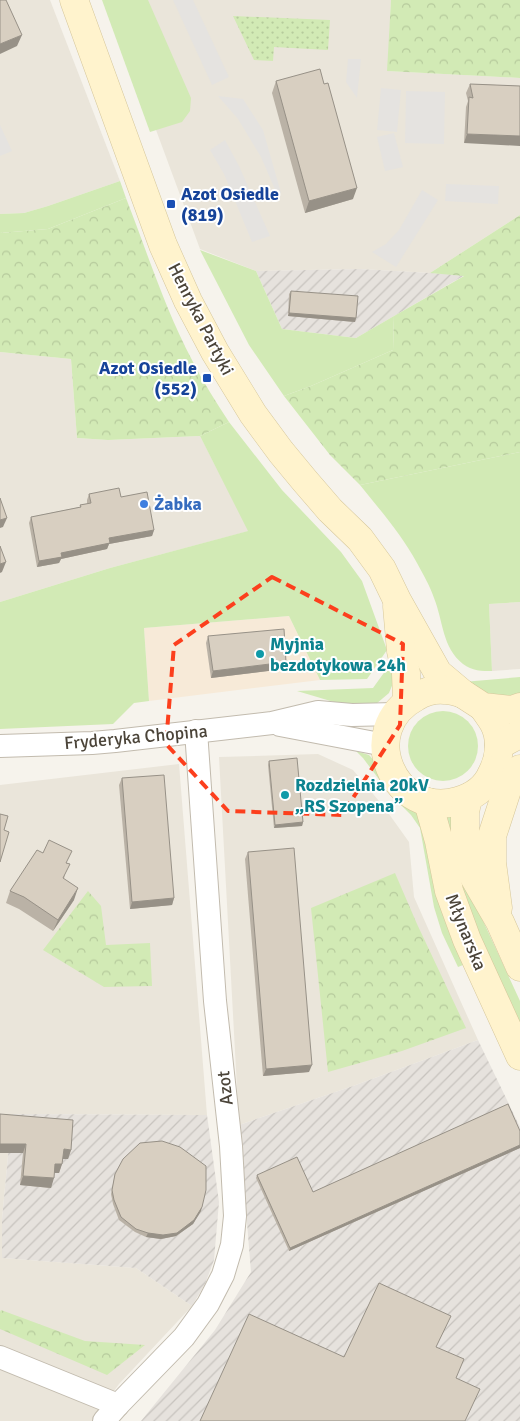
<svg xmlns="http://www.w3.org/2000/svg" width="520" height="1421" font-family="Signika,sans-serif">
<defs>
<pattern id="industrial-furrows" width="10" height="10" patternUnits="userSpaceOnUse" patternTransform="scale(1.25)"><rect width="10" height="10" fill="#e6e2dd"/><path d="M-1 1l2-2M0 10L10 0M9 11l2-2" fill="none" stroke="#c7c3be"/></pattern>
<pattern id="forest-crowns" width="20" height="18" patternUnits="userSpaceOnUse" patternTransform="scale(1.25)"><rect width="20" height="18" fill="#d2eab5"/><path d="M2 6a3 3 0 1 1 6 0M12 15a3 3 0 1 1 6 0" fill="none" stroke="#b6ca9c"/></pattern>
<pattern id="park-dots" width="8" height="8" patternUnits="userSpaceOnUse" patternTransform="scale(1.25)"><rect width="8" height="8" fill="#d2eab5"/><path d="M2 2h.1M6 6h.1" fill="none" stroke="#b6ca9c" stroke-width="1.8" stroke-linecap="round"/></pattern>
</defs>
<rect width="100%" height="100%" fill="#f6f3ec"/>
<g fill="#eae5da">
<path d="M0 0H50L120 181 48 206 24 213 0 214Z"/>
<path d="M108 0H391L388 71 520 78V215L430 273 360 269 256 271 200 249Z"/>
<path d="M0 352 71 359 77 438 108 440 200 436 249 531 110 568 0 602Z"/>
<path d="M520 602V669L492 671 489 604Z"/>
<path d="M318 754 353 770 384 807 409 842 414 897 478 1040 353 1086 239 1125 219 757Z"/>
<path d="M179 764 207 1115 12 1114 2 1219V1258L136 1268 192 1306 119 1384 92 1421H0V785Z"/>
</g>
<path fill="#f7ead8" d="M289 616 320 680 149 701 144 628Z"/>
<g fill="url(#industrial-furrows)">
<path d="M360 269 465 275 356 338 282 329 256 271Z"/>
<path d="M478 1040 520 1127V1421H141L215 1330 251 1272 239 1125 353 1086Z"/>
<path d="M12 1114 207 1115 219 1202 214 1260 205 1284 192 1306 136 1268 2 1258V1219Z"/>
</g>
<g fill="#d2eab5">
<path d="M102 0H148L191 98 190 111 182 122 150 132Z"/>
<path d="M120 181 126 198 48 229 0 233V214L24 213 48 206Z"/>
<path d="M200 250 256 271 282 329 356 338 394 316 393 350 311 386 284 396 249 345Z"/>
<path d="M229 422 282 490 341 552 362 581 387 650 367 679 320 680 289 616 144 628 149 701 134 703 113 724 0 729V602L110 568 248 531 200 436Z"/>
<path d="M520 452V602L489 604 492 671C482 671 472 671 463 664 442 648 443 620 434 598 430 586 423 574 417 563 402 535 380 510 360 485Z"/>
<path d="M391 663 396 676 389 693 376 704 344 705 297 691 373 688Z"/>
<path d="M520 677V700L495 699 463 682Z"/>
<circle cx="443" cy="746" r="35"/>
<path d="M356 751 369 755 379 766 406 802 417 813 426 832 441 910 451 937 463 965 458 967 442 933 434 907 420 828 411 815 390 794 363 758Z"/>
<path d="M454 812 466 884 520 1001V1023L479 934 458 883 443 813Z"/>
</g>
<g fill="url(#forest-crowns)">
<path d="M391 0H520V78L387 71Z"/>
<path d="M126 198C147 252 165 309 192 360 203 382 216 402 229 422L200 436 108 440 77 438 71 359 0 352V233L48 229Z"/>
<path d="M520 215V452L360 485 330 455 284 396 311 386 393 350 394 316 464 276 430 273Z"/>
<path d="M395 873 417 924 466 1028 402 1051 328 1072 311 908Z"/>
<path d="M88 891 101 906 106 945 150 943 152 986 104 987 43 950Z"/>
<path d="M1 1310 85 1341 145 1345 107 1375 0 1329V1312Z"/>
</g>
<path fill="url(#park-dots)" d="M233 16 330 20 328 50 274 47 273 61 254 60Z"/>
<g fill="#e5e3e0">
<path d="M173 0H193L229 77 212 85Z"/>
<path d="M348 59H361L357 98 346 82Z"/>
<path d="M381 88 401 90 397 132 377 130Z"/>
<path d="M406 91 445 92 444 144 405 143Z"/>
<path d="M218 96 243 99 263 130 281 193 277 194 261 157 238 119Z"/>
<path d="M0 125 12 151 0 156Z"/>
<path d="M394 133 403 167 385 171 377 137Z"/>
<path d="M225 140 239 166 270 236 252 242 224 174 210 150Z"/>
<path d="M446 184 499 186 498 204 445 201Z"/>
<path d="M422 190 438 200 396 267 372 252 386 244 399 230Z"/>
</g>
<g fill="none" stroke-linecap="round" stroke-linejoin="round">
<g stroke="#c2bbae" stroke-width="24">
<g id="street">
<path d="M280 725 385 745"/>
<path d="M0 746 92 743 115 741 272 723 318 712 352 715 395 714"/>
<path d="M0 1357 118 1405"/>
<path d="M104 1421 118 1405 184 1337 208 1304 223 1275 232 1245 235 1216 231 1146 215 1001 196 731"/>
</g>
</g>
<g stroke="#d6c79b" stroke-width="29">
<g id="secondary">
<path d="M74 0 163 245 188 301 215 352 253 414 281 452 305 481 330 510 360 539 382 569 397 600 438 673 463 694 483 707 512 710 520 707"/>
<path d="M397 606 401 651 406 673 407 701"/>
<path d="M463 694C457 692 451 690 445 690 435 689 424 692 416 697 355 729 394 820 458 801 472 797 486 788 492 773 500 758 502 738 493 722 490 717 486 712 483 707"/>
<path d="M499 745 520 734"/>
<path d="M468 798 465 812V838L474 877 500 922 520 967"/>
<path d="M428 802 439 841 449 891 467 940 520 1056"/>
<path d="M498 908 492 863V836L507 790 520 769"/>
</g>
</g>
<use href="#street" stroke="#fff" stroke-width="22"/>
<use href="#secondary" stroke="#fff3cd" stroke-width="28"/>
</g>
<g fill="#bab2a6">
<path d="M276 81 324 84 353 199 305 213 272 93Z"/>
<path d="M470 84 520 86 464 143 466 107 468 101 466 93Z"/>
<path d="M291 291 356 318 355 322 288 316 289 294Z"/>
<path d="M89 494 121 497 154 530 152 536 109 544 107 549 61 559 59 563 37 567 29 523 31 517 80 507V505L87 504V500Z"/>
<path d="M208 636 286 662 284 669 211 678 206 643Z"/>
<path d="M269 761 303 822 302 826 274 828 268 765Z"/>
<path d="M122 778 174 898 172 905 130 909 119 785Z"/>
<path d="M248 852 309 1072 263 1076 245 859Z"/>
<path d="M43 853 67 863 64 879 74 900 53 931 19 909 6 903 10 891Z"/>
<path d="M0 1114 71 1150 68 1159H63L62 1164 59 1173H54L51 1188 20 1185 23 1153H0Z"/>
<path d="M520 1131V1148L289 1251 256 1178 257 1175 313 1192Z"/>
<path d="M115 1174 201 1211 193 1224 176 1236 161 1239 146 1237 135 1232 119 1220 113 1204 111 1194Z"/>
</g>
<g fill="#979187">
<path d="M22 35 17 46 0 54V44Z"/>
<path d="M467 134 520 136V146L464 143Z"/>
<path d="M357 188 353 199 305 213 309 201Z"/>
<path d="M289 313 356 318 355 322 288 316Z"/>
<path d="M7 518 3 527 0 528V520Z"/>
<path d="M154 530 152 536 109 544 107 549 61 559 59 563 37 567 39 561 61 553 109 538Z"/>
<path d="M6 562 2 572 0 573V564Z"/>
<path d="M286 662 284 669 211 678 213 671Z"/>
<path d="M303 822 302 826 274 828 275 825Z"/>
<path d="M78 888 74 900 53 931 58 920Z"/>
<path d="M174 898 172 905 130 909 132 902Z"/>
<path d="M312 1065 309 1072 263 1076 266 1069Z"/>
<path d="M0 1144H26L23 1153H0Z"/>
<path d="M520 1145V1148L289 1251 290 1248Z"/>
<path d="M64 1149 71 1150 68 1159H60Z"/>
<path d="M55 1164H62L59 1173H52Z"/>
<path d="M23 1176 54 1178 51 1188 20 1185Z"/>
<path d="M202 1207 201 1211 193 1224 176 1236 161 1239 146 1237 148 1233Z"/>
</g>
<g fill="#d8cfc1" stroke="#979187">
<path d="M0 0H6L22 35 0 44Z"/>
<path d="M320 69 324 84 328 83 357 188 309 201 276 81Z"/>
<path d="M470 84 520 86V136L467 134 469 97 473 98Z"/>
<path d="M291 291 358 296 356 318 289 313Z"/>
<path d="M119 488 121 497 147 492 154 530 109 538 110 543 61 553 62 557 39 561 31 517 81 507 80 505 91 503 89 494Z"/>
<path d="M0 498 7 518 0 520Z"/>
<path d="M0 546 6 562 0 564Z"/>
<path d="M284 629 286 662 213 671 208 636Z"/>
<path d="M297 758 303 822 275 825 269 761Z"/>
<path d="M164 775 174 898 132 902 122 778Z"/>
<path d="M0 814 8 816 4 830 9 832 0 862Z"/>
<path d="M49 840 72 851 66 863 70 864 63 878 78 888 58 920 24 897 10 891 37 850 43 853Z"/>
<path d="M294 848 312 1065 266 1069 248 852Z"/>
<path d="M508 1104 520 1131V1145L290 1248 257 1175 297 1157 313 1192Z"/>
<path d="M0 1114 73 1120 71 1150 64 1149 62 1164H55L54 1178 23 1176 26 1144H0Z"/>
<path d="M162 1141 180 1147 206 1166V1190L202 1207 194 1220 177 1233 163 1235 148 1233 136 1229 121 1217 114 1200 112 1190 115 1174 123 1159 140 1143Z"/>
<path d="M379 1283 451 1316 436 1347 464 1359 456 1378 480 1389 465 1421H200L249 1314 344 1357Z"/>
</g>
<path fill="none" stroke="#fc3f1d" stroke-width="4" stroke-dasharray="10 6" stroke-linejoin="round" d="M272 577 403 644 400 725 342 815 228 811 166 744 174 645Z"/>
<g fill="#1a4fb4" stroke="#fff" stroke-width="2">
<rect x="166" y="199" width="10" height="10" rx="2.5"/>
<rect x="202" y="373" width="10" height="10" rx="2.5"/>
</g>
<circle fill="#3f7fe0" stroke="#fff" stroke-width="2" cx="144" cy="504" r="5"/>
<g fill="#0f9aa8" stroke="#fff" stroke-width="2">
<circle cx="260" cy="654" r="5"/>
<circle cx="285" cy="795" r="5"/>
</g>
<g text-anchor="middle" stroke-width="4" stroke-linejoin="round" paint-order="stroke">
<g font-size="18" font-weight="bold" fill="#164399" stroke="#fff" text-anchor="start">
<text x="181" y="200">Azot Osiedle<tspan x="181" dy="21">(819)</tspan></text>
<text x="197" y="374" text-anchor="end">Azot Osiedle<tspan x="197" dy="21">(552)</tspan></text>
</g>
<g font-size="18" fill="#4b4439" stroke="#fff">
<text transform="translate(201 319) rotate(63)" y="6">Henryka Partyki</text>
<text transform="translate(136 737) rotate(-5)" y="6">Fryderyka Chopina</text>
<text transform="translate(466 932) rotate(68)" y="6">Młynarska</text>
<text transform="translate(225 1088) rotate(-96)" y="6">Azot</text>
</g>
<g font-size="18" font-weight="bold" fill="#366cbe" stroke="#fff" text-anchor="start">
<text x="154" y="510">Żabka</text>
</g>
<g font-size="18" font-weight="bold" fill="#0d838f" stroke="#fff" text-anchor="start">
<text x="270" y="650">Myjnia<tspan x="270" dy="21">bezdotykowa 24h</tspan></text>
<text x="295" y="791">Rozdzielnia 20kV<tspan x="295" dy="21">„RS Szopena”</tspan></text>
</g>
</g>
</svg>
